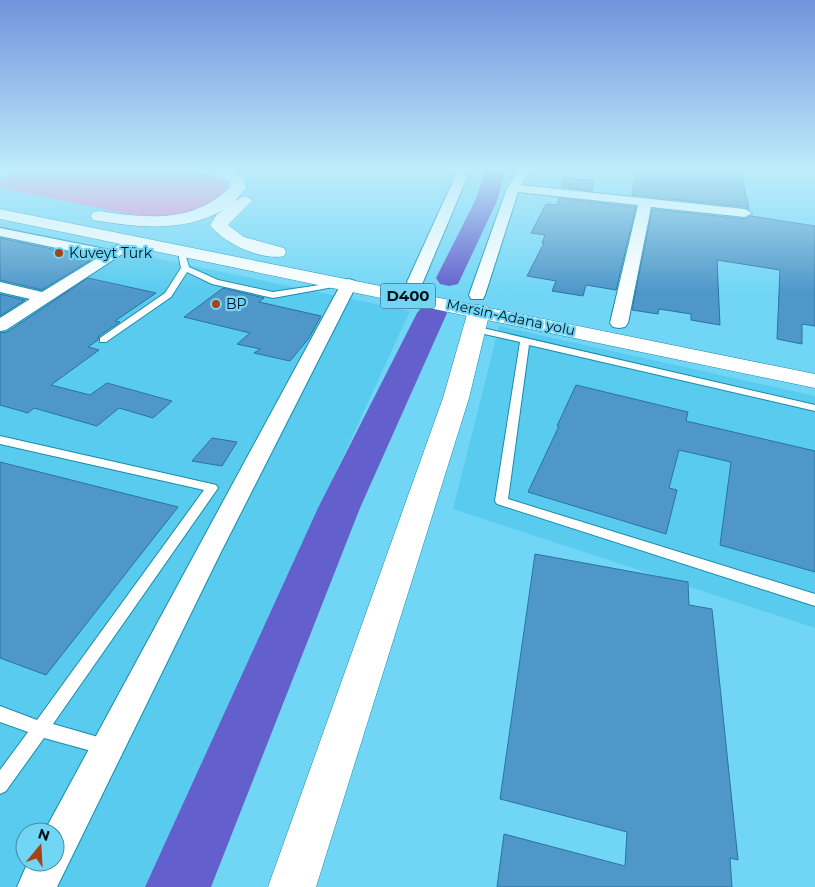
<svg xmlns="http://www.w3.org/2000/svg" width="815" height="887" font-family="Montserrat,sans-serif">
<rect width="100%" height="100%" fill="#71d6f6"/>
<g fill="#58cbef" fill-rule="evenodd">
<path d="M0 226 410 311 145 887H0ZM25 832H55V862H25Z"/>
<path d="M499 326 815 396V628L453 509Z"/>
</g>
<path fill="#eb81c8" d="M29 168H164L220 177 227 184 226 192 211 204 186 216 154 219 0 188V180Z"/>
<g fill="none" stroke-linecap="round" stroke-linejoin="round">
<g fill="#635fcc" fill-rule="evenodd">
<path d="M486 168H506L497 201 458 284 449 286 440 284 436 278 475 201Z"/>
<path d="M432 304 442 307 447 313 360 508 211 887H145L318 508 417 313 422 307Z"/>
</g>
</g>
<g fill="#4f97c9" stroke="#2973a4">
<path d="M636 168H740L749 209 745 207 632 195Z"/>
<path d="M565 178 594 180 592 191 561 187Z"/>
<path d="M559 198 636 207 616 290 586 285 583 296 552 291 556 281 527 276 544 243H542L545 235 531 233 546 204 557 205Z"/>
<path d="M652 209 745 219 751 216 815 226V326L802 324V344L777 339 780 270 717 260 720 325 691 320V314L659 309 658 314 632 310Z"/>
<path d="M0 238 94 258 42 290 0 280Z"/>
<path d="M88 278 156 293 115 321 120 322 99 336 98 340 88 347 99 350 51 385 90 395 107 383 172 401 153 418 119 408 97 426 34 408 28 413 0 405V333L7 332Z"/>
<path d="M223 288 264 298 259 302 321 316 309 338 290 361 254 353 260 349 237 344 250 333 184 317Z"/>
<path d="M0 294 25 300 0 316Z"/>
<path d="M576 385 688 412 686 421 815 451V572L720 545 731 462 679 450 669 488 677 490 666 534 528 492 559 426H557Z"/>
<path d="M212 438 237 442 222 466 192 461Z"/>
<path d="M0 462 178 507 46 675 0 658Z"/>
<path d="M535 554 688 582 689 605 712 609 738 860 730 858 732 887H497L504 834 625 866 627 832 500 799Z"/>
</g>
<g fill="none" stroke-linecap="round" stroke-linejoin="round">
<g stroke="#168caa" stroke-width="2">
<g id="service">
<path d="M177 248 184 250 189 267 218 280 273 292 339 282 343 284 339 286 273 298 212 284 187 272 171 297 106 342H100V338L165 293 181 268Z"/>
<path d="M474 326 815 405V411L529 345 508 499 815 594V606L497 504 495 501 520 342 471 331V327Z"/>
<path d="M0 436 212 484 216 485 218 488 53 724 112 741 115 747 112 753 106 755 44 738 6 791 0 794V770L28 732 0 722V706L37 720 204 490 0 444Z"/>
</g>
</g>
<g stroke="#168caa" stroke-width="2">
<g id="minor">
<path d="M459 168H471L423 282 421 285H409L407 282Z"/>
<path d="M520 168H532L521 185 745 209 752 213 745 217 651 207 628 323 625 327 619 328 613 327 610 323 638 205 518 192 485 295 483 299H471L469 295 507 188Z"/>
<path d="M0 228 110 250 130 238H140L142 241 6 330 0 331V318L30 299 0 292V282L42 292 99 257 0 236Z"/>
<path d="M349 279 355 281 357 284 220 554 57 887H17L28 862H55V832H44L341 284 343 281Z"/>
</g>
</g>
<g stroke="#168caa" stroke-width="1">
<path id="tertiary" d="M479 305 487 306 490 311 469 398 316 887H268L443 398 468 311 471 306Z"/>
</g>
<g stroke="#168caa" stroke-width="1">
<path id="primary" d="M0 168H17L15 171 0 176Z"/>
</g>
<g stroke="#168caa" stroke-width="1">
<g id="trunk">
<path d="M0 168H19L17 171 4 174 0 173Z"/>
<path d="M190 168C209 166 227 167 243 177L246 188 235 201 244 196 250 198 252 201 228 225 244 237 284 248 286 252 284 256C262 261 223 243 210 225L217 214 225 209C187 232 141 228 99 221L93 220 91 216 93 212 99 211C147 218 193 224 230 187V182L223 178 192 171Z"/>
<path d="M0 209 815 374V388L0 219Z"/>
</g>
</g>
<use href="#service" fill="#fff" fill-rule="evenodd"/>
<use href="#minor" fill="#fff" fill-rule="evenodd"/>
<use href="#tertiary" fill="#fff" fill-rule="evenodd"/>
<use href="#primary" fill="#fff" fill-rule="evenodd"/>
<use href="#trunk" fill="#fff" fill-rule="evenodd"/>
</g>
<linearGradient id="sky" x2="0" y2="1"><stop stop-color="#7392dd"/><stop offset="0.58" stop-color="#bfedfb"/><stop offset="1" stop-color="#bfedfb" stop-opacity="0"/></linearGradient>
<rect width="815" height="292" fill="url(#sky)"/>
<g fill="#a74214" stroke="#71d6f6" stroke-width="2">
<circle cx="59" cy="253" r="5"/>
<circle cx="216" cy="304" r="5"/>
</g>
<g text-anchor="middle" stroke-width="4.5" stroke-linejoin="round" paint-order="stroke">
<g font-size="14" fill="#001218" stroke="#71d6f6" text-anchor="start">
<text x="69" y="258">Kuveyt Türk</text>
<text x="226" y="309">BP</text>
</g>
<g font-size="14" fill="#001218" stroke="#71d6f6">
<text transform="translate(511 317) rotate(12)" y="5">Mersin-Adana yolu</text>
</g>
<rect fill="#71d6f6" stroke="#224d5b" stroke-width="1" x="380.5" y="283.5" width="55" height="25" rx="4"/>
<g font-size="15" font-weight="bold" fill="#001218">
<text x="408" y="301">D400</text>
</g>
</g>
<g transform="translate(40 847) rotate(18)"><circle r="24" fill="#71d6f6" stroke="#44889d"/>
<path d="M0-4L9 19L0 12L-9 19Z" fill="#a74214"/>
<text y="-8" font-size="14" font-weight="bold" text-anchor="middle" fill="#001218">N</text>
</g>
</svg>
